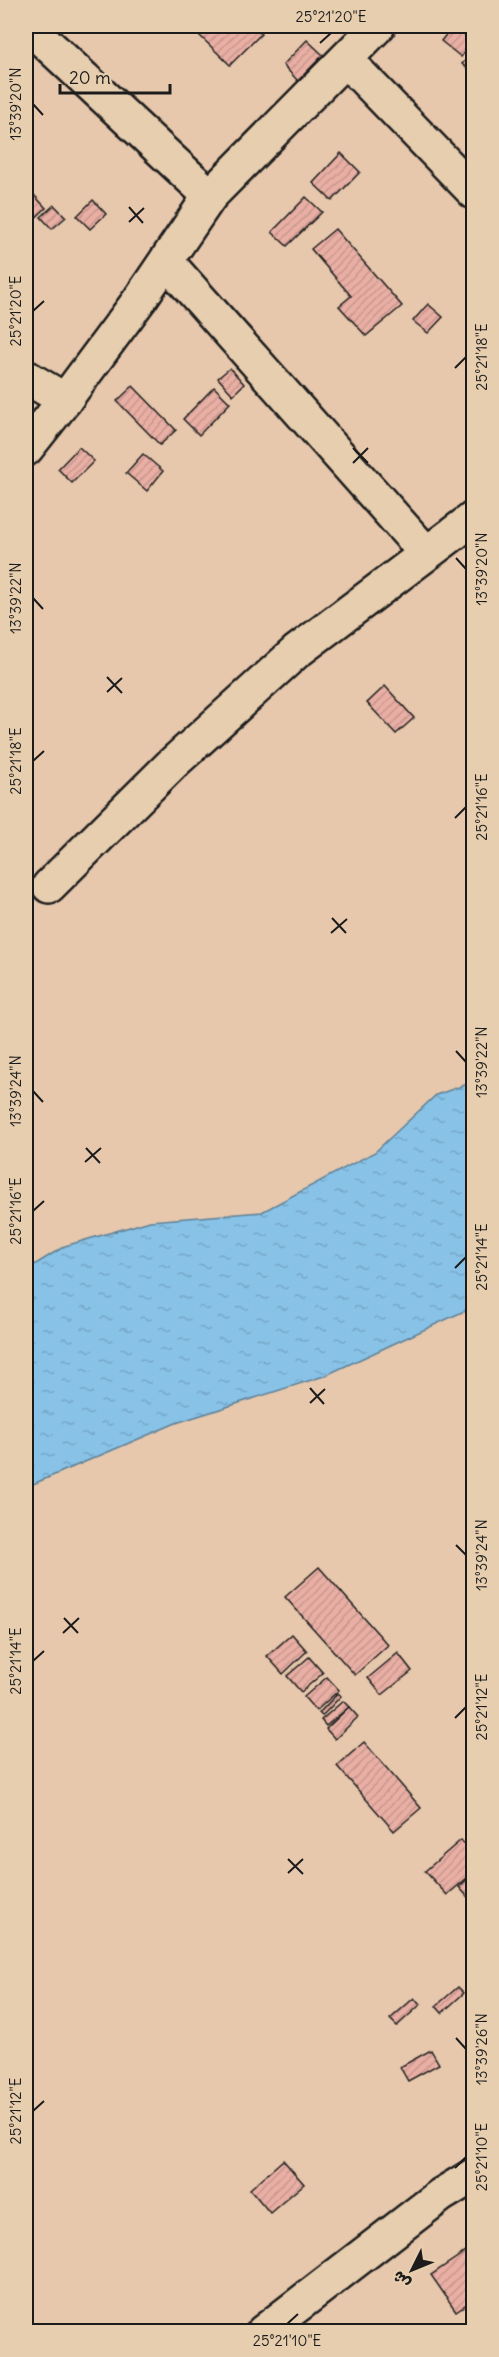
<svg xmlns="http://www.w3.org/2000/svg" width="499" height="2357" font-family="Delius,'Playpen Sans Arabic',sans-serif">
<defs>
<pattern id="water-ripples" width="26" height="14" patternUnits="userSpaceOnUse" patternTransform="scale(1.5)"><rect width="26" height="14" fill="#88c2e7"/><path d="M2 4q2-2 4 0t4 0M15 11q2-2 4 0t4 0" fill="none" stroke="#75a6c6"/></pattern>
<pattern id="building-hatch" width="6" height="6" patternUnits="userSpaceOnUse" patternTransform="scale(1.5)"><rect width="6" height="6" fill="#e9afa4"/><path d="M-1 1l2-2M0 6l6-6M5 7l2-2" fill="none" stroke="#c7968d"/></pattern>
</defs>
<rect width="100%" height="100%" fill="#e7c8ad"/>
<filter id="ink" filterUnits="userSpaceOnUse"><feTurbulence type="fractalNoise" baseFrequency=".0167" numOctaves="2"/><feDisplacementMap in="SourceGraphic" scale="12" xChannelSelector="R" yChannelSelector="G"/><feConvolveMatrix kernelMatrix="1 2 1 2 8 2 1 2 1" color-interpolation-filters="sRGB"/></filter>
<g filter="url(#ink)">
<path fill="url(#water-ripples)" stroke="#5d8096" stroke-width="1.5" d="M473 1082V1307L324 1376 176 1423 26 1487V1270L65 1246 150 1221 262 1212 375 1152 436 1095Z"/>
<g fill="url(#building-hatch)" stroke="#1c1c1c" stroke-width="1.5">
<path d="M203 26H251L261 34 230 65 196 32Z"/>
<path d="M453 26 473 42 461 57 441 41Z"/>
<path d="M307 40 323 55 298 81 283 65Z"/>
<path d="M474 51V74L462 64Z"/>
<path d="M341 153 360 172 332 201 313 183Z"/>
<path d="M34 195 46 208 30 223 26 219V203Z"/>
<path d="M306 197 322 212 287 246 272 232Z"/>
<path d="M93 200 106 214 90 229 77 216Z"/>
<path d="M54 205 66 217 52 229 41 217Z"/>
<path d="M335 229 402 306 366 336 339 306 351 296 311 249Z"/>
<path d="M428 304 443 317 428 333 413 321Z"/>
<path d="M230 368 244 384 233 395 218 378Z"/>
<path d="M133 386 176 430 160 445 117 401Z"/>
<path d="M214 387 230 403 199 435 183 419Z"/>
<path d="M79 447 94 461 72 483 58 469Z"/>
<path d="M143 454 163 471 147 491 126 473Z"/>
<path d="M385 686 414 718 396 734 367 703Z"/>
<path d="M319 1567 388 1645 355 1675 285 1597Z"/>
<path d="M292 1634 307 1651 283 1674 267 1656Z"/>
<path d="M398 1653 412 1671 382 1695 368 1678Z"/>
<path d="M309 1657 323 1673 301 1692 287 1676Z"/>
<path d="M327 1677 339 1690 316 1711 304 1697Z"/>
<path d="M338 1693 341 1696 322 1716 319 1713Z"/>
<path d="M343 1701 349 1707 326 1726 321 1720Z"/>
<path d="M349 1707 358 1717 335 1739 326 1729Z"/>
<path d="M364 1742 421 1808 394 1831 337 1766Z"/>
<path d="M461 1840 474 1854V1872L447 1895 425 1871Z"/>
<path d="M474 1873V1904L459 1887Z"/>
<path d="M458 1987 464 1993 442 2013 436 2006Z"/>
<path d="M414 1998 420 2005 397 2026 390 2019Z"/>
<path d="M431 2050 439 2064 408 2081 400 2067Z"/>
<path d="M283 2160 304 2184 270 2213 250 2189Z"/>
<path d="M465 2252 474 2266V2299L456 2311 431 2275Z"/>
</g>
<g fill="none" stroke-linecap="round" stroke-linejoin="round">
<g stroke="#1c1c1c" stroke-width="38">
<g id="minor">
<path d="M28 26 210 196"/>
<path d="M346 60 474 192"/>
<path d="M166 261 426 553"/>
<path d="M26 377 65 400"/>
<path d="M26 449 65 400 140 299 210 196 378 26"/>
<path d="M49 886 172 764 296 652 474 518"/>
<path d="M263 2332 441 2195 474 2175"/>
</g>
</g>
<use href="#minor" stroke="#e7ceaf" stroke-width="33"/>
</g>
</g>
<path fill="none" stroke="#1c1c1c" stroke-width="2" d="M320 43 331 33M33 104 43 115M129 207 143 223M129 222 144 208M33 311 44 301M455 368 466 357M353 448 368 463M353 463 368 448M456 558 466 569M33 598 43 609M107 677 122 693M107 692 122 678M33 761 44 751M455 818 466 807M332 918 346 933M331 933 347 919M456 1051 466 1062M33 1091 43 1102M86 1148 100 1163M85 1162 101 1148M33 1211 44 1201M455 1268 466 1257M310 1388 324 1404M310 1403 325 1389M456 1545 466 1555M64 1618 78 1633M63 1633 79 1618M33 1661 44 1651M455 1718 466 1707M288 1859 303 1874M288 1873 303 1859M456 2038 466 2049M33 2111 44 2101M455 2168 466 2157M287 2324 298 2314"/>
<rect width="499" height="2357" fill="none" stroke="#e7ceaf" stroke-width="66"/>
<g transform="translate(412 2270) rotate(227)" stroke="#e7ceaf" stroke-width="4.5" paint-order="stroke">
<path d="M0-4.5L10 22L0 15L-10 22Z" fill="#1c1c1c"/>
<text y="-9" font-size="16" font-weight="bold" text-anchor="middle" fill="#1c1c1c">ش</text>
</g>
<path d="M60 84v9h110v-9" fill="none" stroke="#1c1c1c" stroke-width="3"/>
<text x="69" y="84" font-size="18" fill="#1c1c1c" stroke="#e7ceaf" stroke-width="4.5" paint-order="stroke">20 m</text>
<rect x="33" y="33" width="433" height="2291" fill="none" stroke="#1c1c1c" stroke-width="2"/>
<g font-size="15" text-anchor="middle" fill="#1c1c1c">
<text x="331" y="22">25°21'20"E</text>
<text transform="translate(16 104) rotate(-90)" y="5">13°39'20"N</text>
<text transform="translate(16 311) rotate(-90)" y="5">25°21'20"E</text>
<text transform="translate(482 357) rotate(-90)" y="5">25°21'18"E</text>
<text transform="translate(482 569) rotate(-90)" y="5">13°39'20"N</text>
<text transform="translate(16 598) rotate(-90)" y="5">13°39'22"N</text>
<text transform="translate(16 761) rotate(-90)" y="5">25°21'18"E</text>
<text transform="translate(482 807) rotate(-90)" y="5">25°21'16"E</text>
<text transform="translate(482 1062) rotate(-90)" y="5">13°39'22"N</text>
<text transform="translate(16 1091) rotate(-90)" y="5">13°39'24"N</text>
<text transform="translate(16 1211) rotate(-90)" y="5">25°21'16"E</text>
<text transform="translate(482 1257) rotate(-90)" y="5">25°21'14"E</text>
<text transform="translate(482 1555) rotate(-90)" y="5">13°39'24"N</text>
<text transform="translate(16 1661) rotate(-90)" y="5">25°21'14"E</text>
<text transform="translate(482 1707) rotate(-90)" y="5">25°21'12"E</text>
<text transform="translate(482 2049) rotate(-90)" y="5">13°39'26"N</text>
<text transform="translate(16 2111) rotate(-90)" y="5">25°21'12"E</text>
<text transform="translate(482 2157) rotate(-90)" y="5">25°21'10"E</text>
<text x="287" y="2346">25°21'10"E</text>
</g>
</svg>
